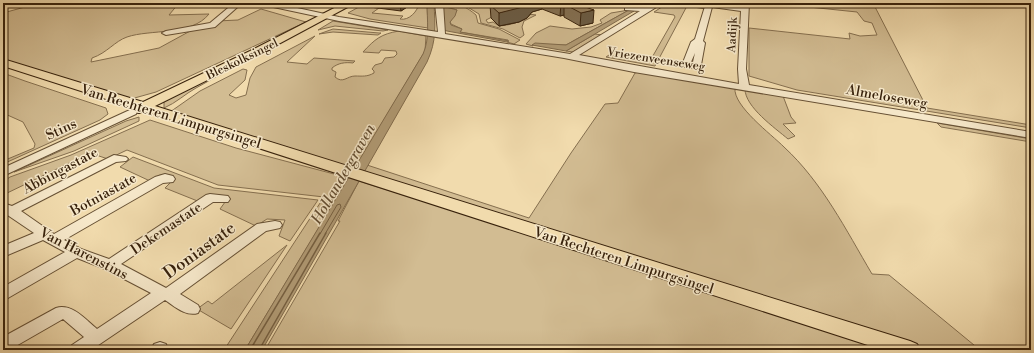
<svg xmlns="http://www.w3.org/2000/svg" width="1034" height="353" font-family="'Libre Bodoni',serif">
<rect width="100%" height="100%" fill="#f1dbad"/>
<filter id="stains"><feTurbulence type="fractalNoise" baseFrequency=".005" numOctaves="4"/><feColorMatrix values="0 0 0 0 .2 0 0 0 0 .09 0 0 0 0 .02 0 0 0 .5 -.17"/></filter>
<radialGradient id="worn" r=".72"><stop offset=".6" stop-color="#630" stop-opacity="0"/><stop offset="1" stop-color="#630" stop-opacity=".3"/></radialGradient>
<g fill="#d2bc92" stroke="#856f4f">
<path d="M29 3H140L135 5 179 3 169 15 209 14C192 36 150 29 127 37 115 41 107 53 92 58L91 62 159 48 192 30 217 21 238 20 261 9 306 22 156 92 131 99 3 59V13L25 7Z"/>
<path d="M366 3H374L368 7 379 8 372 13 403 16 400 19C409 21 418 11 419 3H427L428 28 370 19 348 13Z"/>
<path d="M446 3C458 3 467 7 476 15L478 23 499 29 520 40 514 44 507 42 508 40 460 32 462 29 451 24 450 22 457 10 446 7Z"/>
<path d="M461 3H502L494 16 486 20 488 23 493 22 499 26C510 25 520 23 529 15L528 14 536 15 524 21 522 27 524 35 520 38 503 29 481 23 479 14Z"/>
<path d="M666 3 707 6 706 9 687 6 655 66 606 57 609 55 650 61 675 17 674 15 654 12 665 5 662 4Z"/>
<path d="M780 3H873L927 108 1031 125V128L797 90 749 76V28L850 39 849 33 860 36 877 35 872 23 864 21 857 12 780 4Z"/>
<path d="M629 10 566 45H532L533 46 526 44 536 33 550 26 572 29 591 27 602 23 600 20 611 13Z"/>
<path d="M333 21 388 30 383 31 335 26 318 30Z"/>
<path d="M333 29 379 33H381L378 35 333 32 319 34Z"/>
<path d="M399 31 426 36 425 51 354 170 307 156 290 148 170 112 200 91 243 69 247 70 245 80 229 95 236 98 246 95 250 78 256 67 315 36 287 62 307 64 314 58 355 61 353 63C345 62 338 63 332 68V70L336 72 335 77C343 84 347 76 355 76 362 76 367 77 374 73V71L372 69 375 65 382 63 385 58 394 57 397 54 396 51 381 50 379 53 363 52C375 39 381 34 399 31Z"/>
<path d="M595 34 602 35 573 52 566 51Z"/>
<path d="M265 52C242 64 218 75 196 88 185 94 176 103 164 108V101L256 55Z"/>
<path d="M639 72 735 88C733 106 771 134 784 147 822 182 846 230 872 274L889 275 980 350H929L363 173 367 165 529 218 571 153 605 104 618 103 635 73Z"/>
<path d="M3 73 25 81 106 108 108 114 100 120 3 164V161L34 148 35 144 23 122 3 113Z"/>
<path d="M745 89 783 96 791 117 796 123 783 124 795 136 788 139C775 128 745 107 745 89Z"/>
<path d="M139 117V121L74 151 14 172 126 121Z"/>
<path d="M150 120 236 148 349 178 245 350H224L324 197 218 185 127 150 108 159 90 153 3 195V182L10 177 71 155Z"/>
<path d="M937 123 1031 139V142L941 127Z"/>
<path d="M133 157 214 188 318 200 290 241 279 236 285 220 267 219 256 226 220 209 228 198 200 202 165 188 175 178 160 175 150 181 120 167Z"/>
<path d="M359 181 894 350H265L340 221H338Z"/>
<path d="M287 245 231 329 197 309 208 301 212 304Z"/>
</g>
<g fill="#b29c76" stroke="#816b4c">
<path d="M427 3H434C435 26 437 40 427 62 372 158 318 254 262 350H245L423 54C430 39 427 19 427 3Z"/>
<path d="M441 3H446V7L457 10 455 16 450 22 451 25 462 29 460 32 509 41 507 42 447 31 444 30Z"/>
<path d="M629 10 634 11 566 51 532 45 535 43 566 45Z"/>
</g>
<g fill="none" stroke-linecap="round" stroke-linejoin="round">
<path stroke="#755f41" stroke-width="1" d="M320 234 337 205 340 204 341 207 325 234"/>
<g stroke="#755f41" stroke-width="1.5">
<path d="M250 350 320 233"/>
<path d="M259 350 326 233"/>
</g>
<g stroke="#665034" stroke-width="2">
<g id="minor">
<path d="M234 3H242L215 27 166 35 162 33 166 31 210 23Z"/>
<path d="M260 3H274L339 17 438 32 435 3H443L445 34 570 54 640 11 625 10V6L646 8 654 3H663L579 55 739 84 738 69 741 11 712 7 703 41 705 43 701 65C697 69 686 69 682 65L691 42 695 39 706 3 741 6V3H749L746 69 749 85 1031 132V138L634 72 564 58 339 21 264 5ZM695 53 693 62H691Z"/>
<path d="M603 3H611L610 7H604Z"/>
<path d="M132 109 136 110 137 112 136 114 3 176V168Z"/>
<path d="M114 155 126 157 128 159 126 161 116 162 21 211 54 234 155 177 165 174 173 176 175 179 173 182 163 183 64 240 81 249 109 259 206 195 210 194 228 196 230 199 228 202H213L121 264 166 288 257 224 275 221 280 222 282 225 280 228 266 231 180 294 198 305 200 309 198 313C186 317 174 306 165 300L91 350H70L72 345 84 337 63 319 9 350H3V337L56 308C72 303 86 320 97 329L151 293 105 269 77 258 8 298 3 300V287L65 252 43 240 3 257V246L34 233 3 212V203L12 206Z"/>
<path d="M160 342 166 344 168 350H151L154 344Z"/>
</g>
</g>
<g stroke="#38220c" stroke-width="2">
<path id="major" d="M344 3H355L258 55 155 106 910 341 917 344 921 350H883L144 111 139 113 135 112 134 108 3 66V59L143 102 250 51Z"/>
</g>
<use href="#minor" fill="#f6e8ca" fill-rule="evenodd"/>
<use href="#major" fill="#f1dbad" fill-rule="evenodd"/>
</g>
<g fill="#837053" stroke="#38220c">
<path d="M369 3H413L401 11 370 7Z"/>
<path d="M497 3H585L584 7 593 23 580 26 564 17V15L560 16 542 9 532 12 527 18 519 22 499 26 491 18 490 5Z"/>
</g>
<g fill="#6a5b43" stroke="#38220c">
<path d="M401 3H413L401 11 400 4Z"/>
<path d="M528 3H542V9L532 12 527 18 519 22 499 26V13Z"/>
<path d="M561 3H566L564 4V15L560 16Z"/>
<path d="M583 3H585L584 12 594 10 593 23 580 26 581 13 582 12Z"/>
</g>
<g fill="#988260" stroke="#38220c">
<path d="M497 3H528L527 5 519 8 499 13 490 5Z"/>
<path d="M565 3H574L594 10 581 13 564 4Z"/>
</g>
<g text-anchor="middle" stroke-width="3" stroke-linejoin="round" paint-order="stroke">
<g font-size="12" fill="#38220c" stroke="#f6e8ca">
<text transform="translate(732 35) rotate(-87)" y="4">Aadijk</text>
<text transform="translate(242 59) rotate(-26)" y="4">Bleskolksingel</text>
<text transform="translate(656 59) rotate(9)" y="4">Vriezenveenseweg</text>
</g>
<g font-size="14" fill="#38220c" stroke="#f6e8ca">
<text transform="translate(887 96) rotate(10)" y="5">Almeloseweg</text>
<text transform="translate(171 116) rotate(17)" y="5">Van Rechteren Limpurgsingel</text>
<text transform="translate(61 129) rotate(-25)" y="5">Stins</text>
<text transform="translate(60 170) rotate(-28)" y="5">Abbingastate</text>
<text transform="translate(103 194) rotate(-29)" y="5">Botniastate</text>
<text transform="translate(166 228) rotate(-34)" y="5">Dekemastate</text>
<text transform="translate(84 253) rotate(27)" y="5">Van Harenstins</text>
<text transform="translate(624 260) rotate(18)" y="5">Van Rechteren Limpurgsingel</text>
</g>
<g font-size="15" font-style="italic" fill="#634d31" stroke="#f6e8ca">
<text transform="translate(343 174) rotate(-60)" y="5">Hollandergraven</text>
</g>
<g font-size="17" fill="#38220c" stroke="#f6e8ca">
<text transform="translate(199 250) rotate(-36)" y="6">Doniastate</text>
</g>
</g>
<rect width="1034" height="353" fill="none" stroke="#f1dbad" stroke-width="16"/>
<rect x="4" y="4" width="1026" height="345" fill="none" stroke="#38220c" stroke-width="2"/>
<rect x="8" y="8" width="1018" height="337" fill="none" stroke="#38220c"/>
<rect width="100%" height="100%" filter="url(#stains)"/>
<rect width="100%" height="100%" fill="url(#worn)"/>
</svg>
